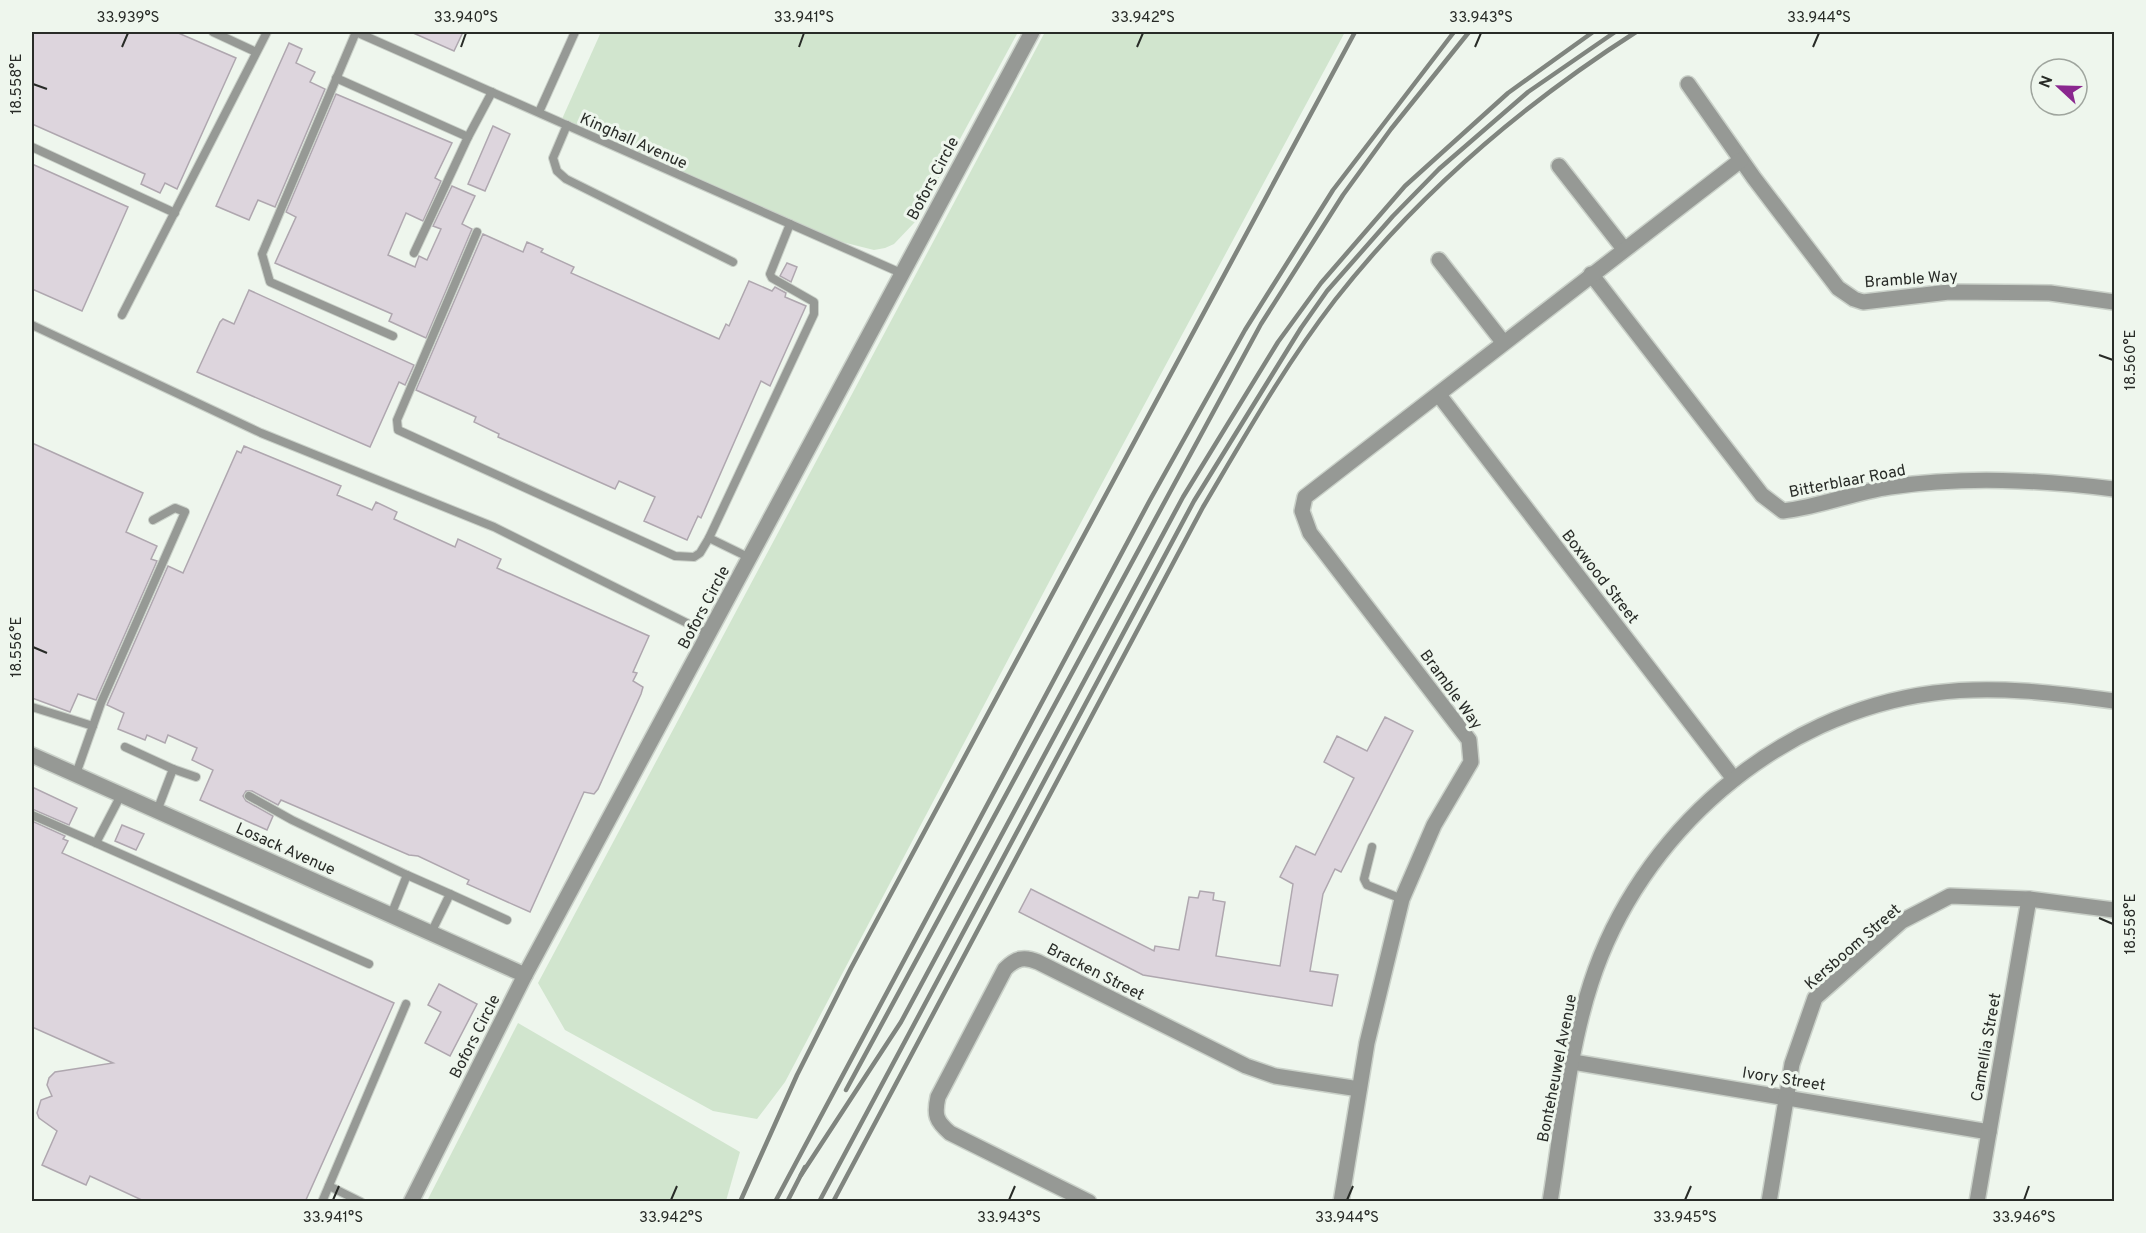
<svg xmlns="http://www.w3.org/2000/svg" width="2146" height="1233" font-family="Overpass,sans-serif">
<rect width="100%" height="100%" fill="#eef6ed"/>
<g fill="#d1e5ce">
<path d="M601 32H1018L915 222 894 244 885 248 874 250 842 242 562 119Z"/>
<path d="M1045 32H1345L1057 567 785 1082 757 1119 713 1111 565 1030 538 983Z"/>
<path d="M518 1023 740 1152 726 1201H427Z"/>
</g>
<g fill="#ddd5dd" stroke="#afa7af" stroke-width="1.5">
<path d="M32 32H176L236 58 177 189 165 183 160 193 141 184 145 174 32 124Z"/>
<path d="M411 32H463L454 51Z"/>
<path d="M289 43 302 49 296 63 315 72 310 82 325 89 275 207 258 200 249 220 216 206Z"/>
<path d="M336 94 452 143 435 178 441 181 423 221 406 213 388 255 415 267 419 256 427 260 441 229 433 226 452 186 475 196 462 224 472 229 426 338 389 321 392 314 275 263 296 217 286 212Z"/>
<path d="M493 126 510 134 485 191 468 184Z"/>
<path d="M32 164 128 207 82 311 32 289Z"/>
<path d="M483 234 523 252 527 242 543 249 541 252 574 267 571 273 719 339 726 324 729 326 749 281 772 291 775 287 786 293 785 297 806 306 770 386 761 381 701 518 698 516 687 540 644 521 655 497 619 481 615 489 498 437 499 434 474 422 476 417 416 390Z"/>
<path d="M787 263 797 267 791 282 780 276Z"/>
<path d="M249 290 414 365 405 385 399 382 370 447 197 372 220 322 223 319 234 324Z"/>
<path d="M32 443 143 493 126 532 157 546 151 559 157 561 96 700 78 694 70 712 32 698Z"/>
<path d="M244 446 341 486 337 495 372 510 376 502 397 512 394 519 455 547 458 539 501 559 497 568 649 636 633 672 637 673 633 681 643 687 641 694 598 789 594 794 584 792 530 912 467 884 469 880 418 856 409 855 281 800 278 805 252 791H246L243 796 246 801 273 816 267 830 200 800 213 770 192 760 197 748 168 735 165 743 147 735 145 740 118 729 124 713 107 705 168 566 183 573 237 451 241 453Z"/>
<path d="M1385 717 1413 731 1341 872 1335 869 1323 894 1310 971 1338 975 1332 1006 1143 975 1019 912 1031 889 1154 951 1155 946 1179 950 1189 897 1198 898 1200 891 1214 893 1213 900 1225 902 1216 956 1280 966 1293 884 1280 877 1296 846 1315 855 1354 778 1324 762 1337 736 1367 751Z"/>
<path d="M32 787 77 808 69 825 32 809Z"/>
<path d="M32 821 65 836 63 839 68 841 62 853 394 1003 305 1202H146L90 1176 86 1185 42 1165 57 1131 39 1118 37 1113 41 1100 52 1096 47 1085 49 1078 55 1072 113 1063 32 1027Z"/>
<path d="M122 825 144 834 136 850 115 841Z"/>
<path d="M439 984 477 1004 450 1056 425 1043 441 1012 428 1005Z"/>
</g>
<g fill="none" stroke-linecap="round" stroke-linejoin="round">
<g stroke="#cad1c9" stroke-width="10">
<g id="service">
<path d="M213 32 256 52"/>
<path d="M356 32 901 273"/>
<path d="M356 32 262 254 270 282 393 336"/>
<path d="M336 78 468 137"/>
<path d="M539 112 575 32"/>
<path d="M567 125 553 158 557 171 566 179 733 262"/>
<path d="M32 147 175 213"/>
<path d="M477 232 397 420 398 430 675 556 694 557 700 553 709 538 814 314V302L772 278 770 274 790 224"/>
<path d="M414 253 468 137 492 92"/>
<path d="M122 315 267 32"/>
<path d="M32 325 261 433 494 527 709 634"/>
<path d="M709 538 750 558"/>
<path d="M32 707 93 726"/>
<path d="M125 747 173 769 157 811"/>
<path d="M173 769 196 777"/>
<path d="M76 774 101 703 185 512 175 508 153 520"/>
<path d="M249 796 292 820 407 875"/>
<path d="M32 815 96 843 121 795"/>
<path d="M96 843 369 964"/>
<path d="M1372 847 1364 879 1367 885 1402 899"/>
<path d="M450 894 507 920"/>
<path d="M391 915 407 875 450 894 431 933"/>
<path d="M329 1186 361 1202"/>
<path d="M322 1202 406 1004"/>
</g>
</g>
<g stroke="#cad1c9" stroke-width="18">
<g id="minor">
<path d="M1688 84 1754 178 1838 288 1854 299 1863 302 1949 292 2050 293 2114 302"/>
<path d="M1559 166 1624 249"/>
<path d="M1439 260 1503 342"/>
<path d="M1591 274 1762 495 1783 511C1820 507 1854 492 1890 487 1965 476 2040 480 2114 489"/>
<path d="M1439 395 1734 779"/>
<path d="M32 755 525 975"/>
<path d="M1573 1062 1989 1132"/>
<path d="M411 1202 525 975 1032 32"/>
<path d="M1089 1202 950 1133C936 1121 934 1115 938 1097L1005 969C1016 958 1024 956 1038 962L1246 1066 1275 1076 1359 1089"/>
<path d="M1341 1202 1367 1043 1402 899 1434 825 1471 762 1469 740 1310 533 1302 511 1305 497 1741 160"/>
<path d="M1769 1202 1792 1064 1815 998 1902 921 1950 896 2029 899 2114 910"/>
<path d="M1977 1202 2029 899"/>
</g>
</g>
<g stroke="#cad1c9" stroke-width="18">
<path id="tertiary" d="M1550 1202C1562 1129 1568 1053 1591 983 1639 834 1777 713 1934 693 1994 685 2054 693 2114 701"/>
</g>
<use href="#service" stroke="#969995" stroke-width="8"/>
<use href="#minor" stroke="#969995" stroke-width="15"/>
<use href="#tertiary" stroke="#969995" stroke-width="15"/>
<g stroke="#80857f" stroke-width="4.5">
<path d="M846 1090 1261 324 1343 195 1391 129 1469 32"/>
<path d="M801 1175 901 1022 1183 497 1278 342 1321 283 1405 186 1508 93 1593 32"/>
<path d="M740 1202 797 1075 851 968 1355 32"/>
<path d="M775 1202 1150 500 1245 330 1333 190 1454 32"/>
<path d="M787 1202 805 1167"/>
<path d="M819 1202 1194 501 1301 328 1327 291 1393 216 1439 169 1528 92 1615 32"/>
<path d="M833 1202 1203 507C1245 436 1285 365 1335 300 1419 193 1522 105 1636 32"/>
</g>
</g>
<path fill="none" stroke="#282b27" stroke-width="2" d="M122 47 128 33M461 47 466 33M799 47 804 33M1137 47 1143 33M1475 47 1481 33M1813 47 1819 33M33 84 47 89M2099 355 2113 360M33 647 47 653M2099 918 2113 924M333 1200 339 1186M671 1200 677 1186M1009 1200 1015 1186M1347 1200 1353 1186M1685 1200 1691 1186M2024 1200 2029 1186"/>
<g text-anchor="middle" stroke-width="6" stroke-linejoin="round" paint-order="stroke">
<g font-size="16" fill="#282b27" stroke="#eef6ed">
<text transform="translate(634 140) rotate(24)" y="6">Kinghall Avenue</text>
<text transform="translate(932 178) rotate(-62)" y="6">Bofors Circle</text>
<text transform="translate(1911 278) rotate(-4)" y="6">Bramble Way</text>
<text transform="translate(1847 480) rotate(-11)" y="6">Bitterblaar Road</text>
<text transform="translate(1601 576) rotate(52)" y="6">Boxwood Street</text>
<text transform="translate(703 607) rotate(-62)" y="6">Bofors Circle</text>
<text transform="translate(1452 689) rotate(54)" y="6">Bramble Way</text>
<text transform="translate(286 848) rotate(24)" y="6">Losack Avenue</text>
<text transform="translate(1852 946) rotate(-41)" y="6">Kersboom Street</text>
<text transform="translate(1096 971) rotate(27)" y="6">Bracken Street</text>
<text transform="translate(474 1036) rotate(-63)" y="6">Bofors Circle</text>
<text transform="translate(1985 1047) rotate(-80)" y="6">Camellia Street</text>
<text transform="translate(1556 1068) rotate(-79)" y="6">Bonteheuwel Avenue</text>
<text transform="translate(1784 1078) rotate(9)" y="6">Ivory Street</text>
</g>
</g>
<rect width="2146" height="1233" fill="none" stroke="#eef6ed" stroke-width="66"/>
<g transform="translate(2059 87) rotate(292)"><circle r="28" fill="#eef6ed" stroke="#9fa59e" stroke-width="1.5"/>
<path d="M0-4.5L10 22L0 15L-10 22Z" fill="#8a278f"/>
<text y="-9" font-size="16" font-weight="bold" text-anchor="middle" fill="#282b27">N</text>
</g>
<rect x="33" y="33" width="2080" height="1167" fill="none" stroke="#282b27" stroke-width="2"/>
<g font-size="15" text-anchor="middle" fill="#282b27">
<text x="128" y="22">33.939°S</text>
<text x="466" y="22">33.940°S</text>
<text x="804" y="22">33.941°S</text>
<text x="1143" y="22">33.942°S</text>
<text x="1481" y="22">33.943°S</text>
<text x="1819" y="22">33.944°S</text>
<text transform="translate(16 84) rotate(-90)" y="5">18.558°E</text>
<text transform="translate(2130 360) rotate(-90)" y="5">18.560°E</text>
<text transform="translate(16 647) rotate(-90)" y="5">18.556°E</text>
<text transform="translate(2130 924) rotate(-90)" y="5">18.558°E</text>
<text x="333" y="1222">33.941°S</text>
<text x="671" y="1222">33.942°S</text>
<text x="1009" y="1222">33.943°S</text>
<text x="1347" y="1222">33.944°S</text>
<text x="1685" y="1222">33.945°S</text>
<text x="2024" y="1222">33.946°S</text>
</g>
</svg>
